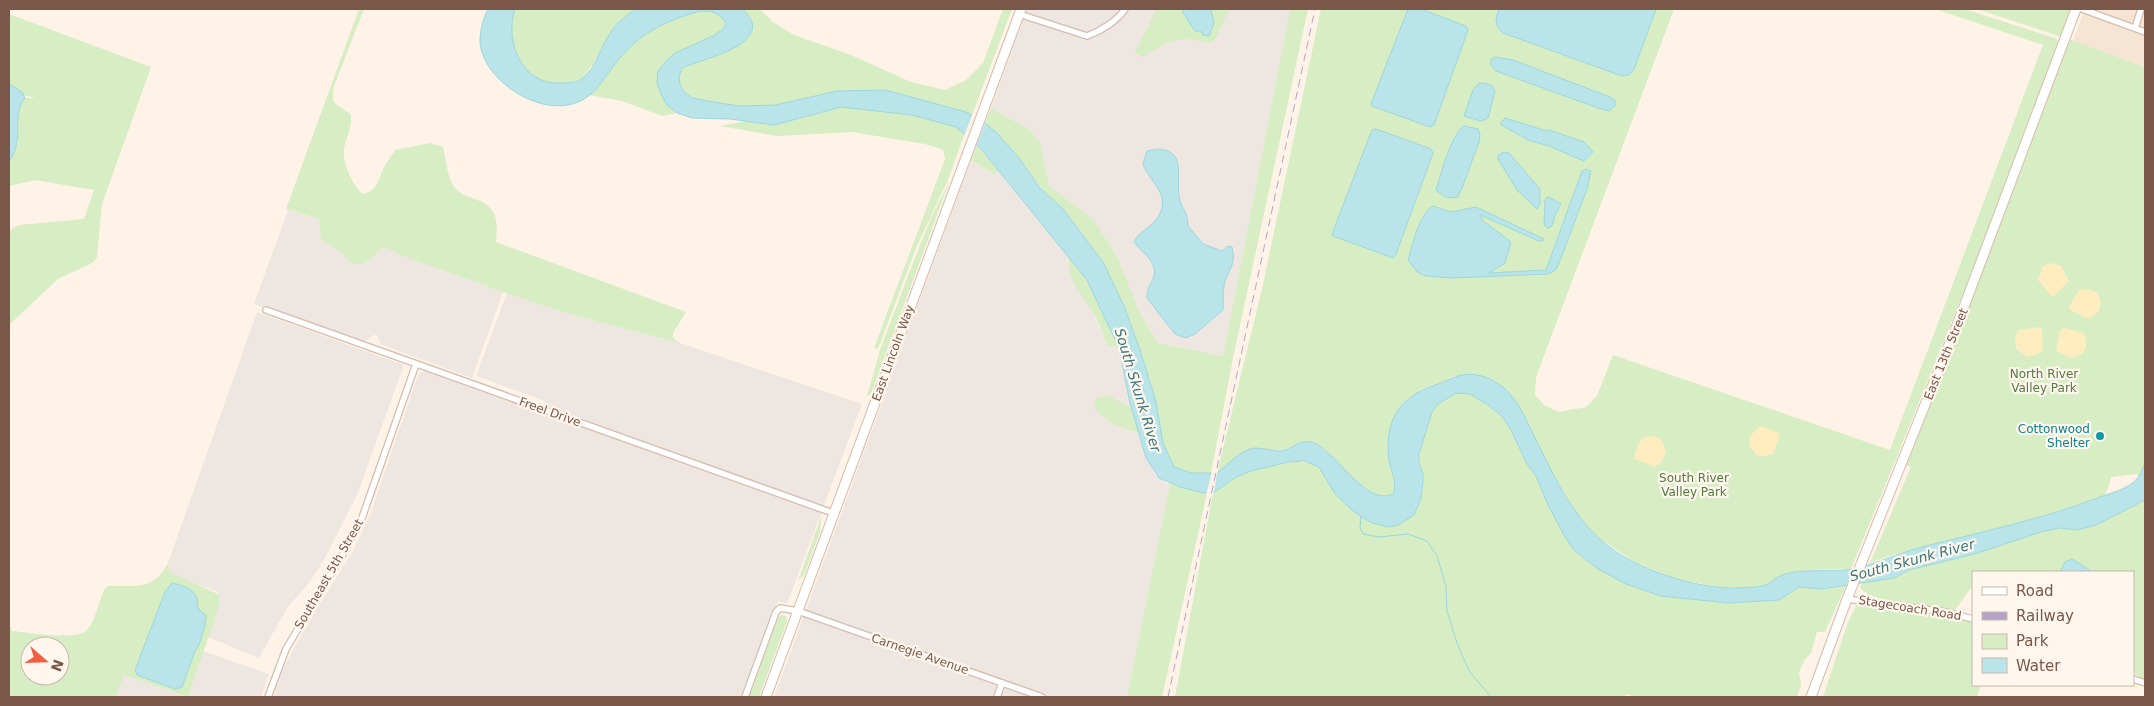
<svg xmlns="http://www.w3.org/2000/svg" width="2154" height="706" font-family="'DejaVu Sans',sans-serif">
<rect width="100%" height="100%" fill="#fef3e6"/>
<path fill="#f6e5d4" d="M2085 9H2145V67L2073 41Z"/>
<g fill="#eee6e0">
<path d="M1027 9H1290L1223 356 1158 343 1140 313 1118 258 1093 219 1049 186 1040 143 1030 130 991 108Z"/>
<path d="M971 160 992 174 999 172 1069 256 1067 261 1070 273 1095 317 1107 345 1119 348 1132 409 1122 403 1112 424 1139 433 1146 458 1155 474 1166 483 1170 484 1127 697H774Z"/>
<path d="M288 210 319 219 321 240 341 252 352 264H364L384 247 403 256 503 292 472 378 380 344 378 336 374 335 360 344 254 304Z"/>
<path d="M507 293 576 316 680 343 862 404 787 604 778 601 743 697H273L284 666 317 608 352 553 371 512 418 375 425 370 542 412 545 401 476 376Z"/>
<path d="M257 312 404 365 357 495 325 558 309 583 287 608 259 658 208 637 219 606 218 592 177 577 169 572 168 563Z"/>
<path d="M203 651 269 674 261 697H188Z"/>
<path d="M124 675 187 697H116Z"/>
</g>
<g fill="#d7edc3" fill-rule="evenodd">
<path d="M359 9H364L334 86C330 109 336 101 351 115 352 128 346 137 344 149 342 163 353 186 363 194 378 191 378 180 384 167 387 161 392 156 395 150L430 143 443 147C446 159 447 178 455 188 460 194 467 196 475 199 498 207 498 221 496 242L686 312 673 333V338L680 343 576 316 503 292 403 256 384 247 364 264H352L341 252 321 240 319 219 286 209Z"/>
<path d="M515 9H636C608 28 602 54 582 79 569 83 552 87 540 80 514 67 506 34 515 9Z"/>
<path d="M743 9H760L773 22 794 35 851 55 911 82 945 90 966 80 983 63 1003 9H1012L972 115 885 90 837 91 776 105 739 106 707 101 693 98 684 92 680 85 679 77 682 68 734 48 750 37 752 20Z"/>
<path d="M1157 9H1230C1223 20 1221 30 1214 41 1202 45 1202 40 1191 39 1173 37 1158 48 1142 57L1135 52Z"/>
<path d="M1290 9H1308L1233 358 1211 473H1191L1174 467 1163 443 1156 402 1140 350 1124 306 1103 262 1063 209 1044 192 1019 158 985 123 991 108 1030 130 1040 143 1049 186 1093 219 1118 258 1140 313 1158 343 1223 356Z"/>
<path d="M1321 9H1674L1536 377 1535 395 1544 405 1559 412 1586 407 1597 396 1613 355 1890 450 2043 45 1935 9H1964L2055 38 2058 41 1970 277 1851 569 1809 570 1783 575 1766 586 1737 588 1718 587 1673 578 1633 561 1593 534 1576 512 1549 467 1526 419 1509 392 1478 375 1454 376 1441 383 1422 389 1388 444 1389 459 1396 486 1394 493C1389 496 1384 497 1379 496 1364 491 1334 460 1324 448L1296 444 1285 450H1271L1231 461 1217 473 1262 289Z"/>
<path d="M1977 9H2076L2066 38 2145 67V463L2138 476 2136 474 2111 477 2109 486 2104 496C2052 515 1997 528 1943 542 1919 549 1893 553 1870 563L1911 467 1902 463 2065 38Z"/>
<path d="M700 11C712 12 720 12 726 23 717 40 691 44 675 53L667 105 677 113 662 116 622 101 589 95C600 87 606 76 614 65 638 35 663 21 700 11Z"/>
<path d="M9 14 151 67 102 204 97 257 94 262 58 279 9 325V235L12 229 19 225 84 219 94 190 35 180 9 186V161L18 143V114L21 103 25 98H36L23 95 9 84Z"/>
<path d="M841 106C874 111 939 112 965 133L947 182 916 248 878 349 874 348 945 159 943 150 925 144 852 132 777 136 720 126 747 121 774 125Z"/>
<path d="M977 145 999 172 993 174 971 160Z"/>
<path d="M950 180 871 394 867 396 880 350 914 260 932 216Z"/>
<path d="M1069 256 1087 280 1119 348 1107 345C1103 336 1100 325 1095 316 1086 299 1064 277 1069 256Z"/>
<path d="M1456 393 1470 394 1488 405 1502 416 1511 430 1527 464 1536 476 1548 505 1574 550 1598 569 1626 584 1698 600 1728 603 1779 600 1799 587 1822 589 1846 586 1825 632H1817L1811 653 1805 659 1799 672 1801 685 1797 697H1636L1626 694 1625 697H1175L1213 493C1221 488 1228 482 1235 477 1252 468 1306 453 1320 469 1324 472 1326 478 1329 482 1349 508 1356 517 1389 527L1418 508 1423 491V474L1419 463 1422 441 1432 412 1438 404Z"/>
<path d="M1110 396 1132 409 1139 433 1112 424 1094 408 1097 397Z"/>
<path d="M1170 484 1207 493 1162 697H1127Z"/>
<path d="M2145 500V679L2136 675 2133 669V572H1973V585L1955 610C1931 608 1877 605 1860 588L1863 582C1879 581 1896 579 1909 570L1978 553 2041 532 2059 528 2077 530 2096 525Z"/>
<path d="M822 514 820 532 804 575 798 581Z"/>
<path d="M168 563 169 572 220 595 219 606 188 697 124 675 116 697H9V622L12 631C28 632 78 642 88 629 95 620 100 600 104 590L108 586C137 585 152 592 168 563ZM30 646H60V676H30Z"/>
<path d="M1857 604 1916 610 1973 622V685H1981L1977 697H1823L1848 622Z"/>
<path d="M781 615 786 616 787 621 759 697H749L777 619Z"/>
</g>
<g fill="#ffedbf">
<path d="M2050 263 2061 266 2069 281 2054 296H2051L2038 280 2043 266Z"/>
<path d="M2088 289 2096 292 2101 300 2099 311 2089 319 2070 310 2069 307 2079 290Z"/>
<path d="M2040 327 2042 329 2043 350 2036 355 2027 357 2016 348 2015 339 2018 330Z"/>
<path d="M2064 328 2084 333C2089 346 2086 356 2071 358L2056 351 2060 330Z"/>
<path d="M1760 426 1778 432 1780 435 1773 454 1765 456 1756 455 1749 445 1750 436Z"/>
<path d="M1652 436 1661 439 1666 451 1663 460 1655 467 1635 459 1634 456 1641 439Z"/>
</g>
<g fill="#b9e5ea" stroke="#9ed6dc">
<path d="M488 9H515C504 41 522 86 561 83 567 83 577 83 583 78 596 67 601 46 611 32 616 23 627 15 636 9H743C746 13 750 17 752 22 760 48 698 60 682 68L679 77 680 85 684 92 693 98 707 101 739 106 776 105 837 91 885 90 966 112 982 121 996 132 1019 158 1040 188 1063 209 1103 262 1124 306 1140 350 1156 402 1163 443 1174 467 1191 473H1217C1228 465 1241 449 1255 448 1265 448 1277 453 1286 450 1295 446 1301 440 1311 442 1335 448 1367 510 1394 493 1397 482 1391 471 1389 460 1384 421 1399 397 1435 385 1451 380 1459 372 1477 375 1487 376 1504 386 1510 394 1521 406 1527 422 1534 436 1547 462 1560 490 1577 513 1589 531 1605 545 1623 556 1655 575 1702 589 1739 588 1748 587 1760 588 1768 584 1773 581 1778 576 1785 574 1808 568 1830 573 1852 569 1876 564 1899 553 1922 547 1981 532 2043 519 2100 497 2111 493 2127 489 2136 480 2140 476 2142 469 2145 463V500L2096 525 2077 530 2059 528 2041 532 1978 553 1909 570 1894 578 1822 589 1799 587 1779 600 1728 603 1661 596 1626 584 1598 569 1574 550 1565 537 1548 505 1536 476 1527 464 1511 430 1502 416 1488 405 1470 394 1456 393 1438 404 1432 412 1419 454V463L1423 474V482L1421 499 1414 515 1398 525 1389 527 1380 525 1370 522 1353 511 1335 494 1319 467 1304 461 1288 462 1251 471 1236 477 1213 493H1204L1180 487 1159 478 1146 458 1130 403 1119 348 1087 280 981 149 956 127 912 115 841 107 774 125 730 119 692 118 677 113 667 105 661 94 657 83 658 71 665 62 675 53 713 36 723 29 726 23C719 11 706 9 693 13 658 24 637 36 615 64 603 79 596 95 578 102 541 118 483 81 480 42 480 30 483 19 488 9Z"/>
<path d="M1183 9H1211L1214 23 1209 36 1203 35 1201 31H1195L1183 13Z"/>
<path d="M1408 9H1421L1466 26 1468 30 1434 125 1430 127 1372 106 1371 104Z"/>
<path d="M1499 9H1656L1634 69 1629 75 1622 76 1503 33C1494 25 1495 19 1499 9Z"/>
<path d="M1495 57 1513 60 1610 97 1615 100V106L1609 111 1598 108 1496 71 1491 65V59Z"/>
<path d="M1484 83 1492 86 1495 91 1488 118 1481 121 1464 116 1473 90 1478 84Z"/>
<path d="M9 84 22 92 25 98C10 117 26 139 9 161Z"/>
<path d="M1505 118 1547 131 1549 130 1584 142 1593 152 1584 161 1549 146 1528 140 1500 124Z"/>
<path d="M1464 126 1478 129 1480 135 1479 142 1462 188 1457 198 1445 197 1436 190C1441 175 1451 134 1464 126Z"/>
<path d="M1376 129 1431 149 1433 153 1396 254 1393 258 1333 236 1332 234 1372 130Z"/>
<path d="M1158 149C1189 151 1174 180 1180 200 1183 212 1188 211 1188 226L1203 244 1222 251 1228 246 1232 247C1237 267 1227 269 1224 286 1222 294 1224 302 1223 310L1195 334 1186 338 1175 334 1147 298C1147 290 1149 286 1153 279 1160 263 1142 253 1134 242 1139 231 1150 228 1156 220 1174 195 1150 184 1143 164L1147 151Z"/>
<path d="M1504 152 1509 153 1540 189V204L1537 209 1517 190 1498 159V155Z"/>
<path d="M1585 169 1591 171 1587 189 1561 258 1556 269 1549 274 1451 278 1426 276 1417 272 1408 260C1413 244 1418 216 1433 206L1451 212 1476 207 1544 239 1543 241H1539L1480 215 1482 220 1511 242 1505 263 1489 273 1546 270 1582 171Z"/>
<path d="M1549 197 1561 204 1555 215 1552 226 1548 228 1544 225 1545 201 1546 198Z"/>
<path d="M2072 559 2093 572H2060L2065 562Z"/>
<path d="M172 583C181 585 193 588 197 598 198 602 197 606 199 610L206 615C206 623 200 647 195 651L182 687 175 689 137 675 135 670 165 592Z"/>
</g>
<g fill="#fef3e6">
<path d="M973 113 986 120 976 147 964 136Z"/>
<path d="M1218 469 1213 496H1206L1212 471Z"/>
</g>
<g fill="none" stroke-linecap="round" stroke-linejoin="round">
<path stroke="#9ed6dc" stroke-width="1" d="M1361 516 1360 527 1363 534 1379 537 1408 534 1427 541 1437 556 1446 586 1447 611 1457 643 1469 671 1491 697"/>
<g stroke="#d4bcae" stroke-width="8">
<g id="minor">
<path d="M2082 9 2145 32"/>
<path d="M1019 14 1087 36C1101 31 1117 21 1125 9"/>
<path d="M2135 28 2141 9"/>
<path d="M266 310 833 513"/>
<path d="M1847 599 1946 612 1973 619"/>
<path d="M2133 679 2145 683"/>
<path d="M268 697 286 649 346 549 362 518 416 364"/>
<path d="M745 697 776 612 780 608 798 611 1042 697"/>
<path d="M997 697 1002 683"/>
</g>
</g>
<g stroke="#d7bcaa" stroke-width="11">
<g id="secondary">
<path d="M766 697 1021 9"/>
<path d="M1811 697 1847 599 1959 320 2076 9"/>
</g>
</g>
<use href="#minor" stroke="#fff" stroke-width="5.5"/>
<use href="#secondary" stroke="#fff" stroke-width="9"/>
<path stroke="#b5a3c9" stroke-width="1" stroke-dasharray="8 5" stroke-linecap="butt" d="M1168 697 1315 9"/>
</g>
<circle fill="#0f9aa8" stroke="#fff7ee" stroke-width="2" cx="2100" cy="436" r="5"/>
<g text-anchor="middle" stroke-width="4.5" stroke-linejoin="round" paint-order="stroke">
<g font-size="12" fill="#7a5748" stroke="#fff7ee">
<text transform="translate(893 353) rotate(-70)" y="4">East Lincoln Way</text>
<text transform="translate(1946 354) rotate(-68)" y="4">East 13th Street</text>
<text transform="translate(550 412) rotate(20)" y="4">Freel Drive</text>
<text transform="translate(329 574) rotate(-60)" y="4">Southeast 5th Street</text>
<text transform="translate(1910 608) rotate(9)" y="4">Stagecoach Road</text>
<text transform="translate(920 654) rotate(19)" y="4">Carnegie Avenue</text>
</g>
<g font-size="12" fill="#527a3c" stroke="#fff7ee">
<text x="2044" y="378">North River<tspan x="2044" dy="14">Valley Park</tspan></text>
<text x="1694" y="482">South River<tspan x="1694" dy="14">Valley Park</tspan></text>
</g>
<g font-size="12" fill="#0d838f" stroke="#fff7ee" text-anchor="end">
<text x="2090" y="433">Cottonwood<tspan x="2090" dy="14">Shelter</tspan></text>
</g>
<g font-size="14" font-style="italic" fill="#3a7880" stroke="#fff7ee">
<text transform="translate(1138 390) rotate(73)" y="5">South Skunk River</text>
<text transform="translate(1912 560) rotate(-15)" y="5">South Skunk River</text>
</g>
</g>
<rect width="2154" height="706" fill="none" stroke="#7a5748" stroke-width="20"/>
<rect x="1972" y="571" width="162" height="115" fill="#fff7ee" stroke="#cab7ac"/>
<rect x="1982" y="587" width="25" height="8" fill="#ffffff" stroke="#cab7ac"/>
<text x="2016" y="596" font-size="15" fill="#7a5748">Road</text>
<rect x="1982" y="612" width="25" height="8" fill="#b5a3c9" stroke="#cab7ac"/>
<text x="2016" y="621" font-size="15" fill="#7a5748">Railway</text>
<rect x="1982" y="634" width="25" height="15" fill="#d7edc3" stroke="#cab7ac"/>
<text x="2016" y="646" font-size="15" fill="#7a5748">Park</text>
<rect x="1982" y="658" width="25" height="15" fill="#b9e5ea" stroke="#cab7ac"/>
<text x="2016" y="671" font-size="15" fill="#7a5748">Water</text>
<g transform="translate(45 661) rotate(110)"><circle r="24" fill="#fff7ee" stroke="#cab7ac"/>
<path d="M0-4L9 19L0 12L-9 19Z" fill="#f15f43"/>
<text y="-8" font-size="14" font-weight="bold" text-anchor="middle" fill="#7a5748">N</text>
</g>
</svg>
